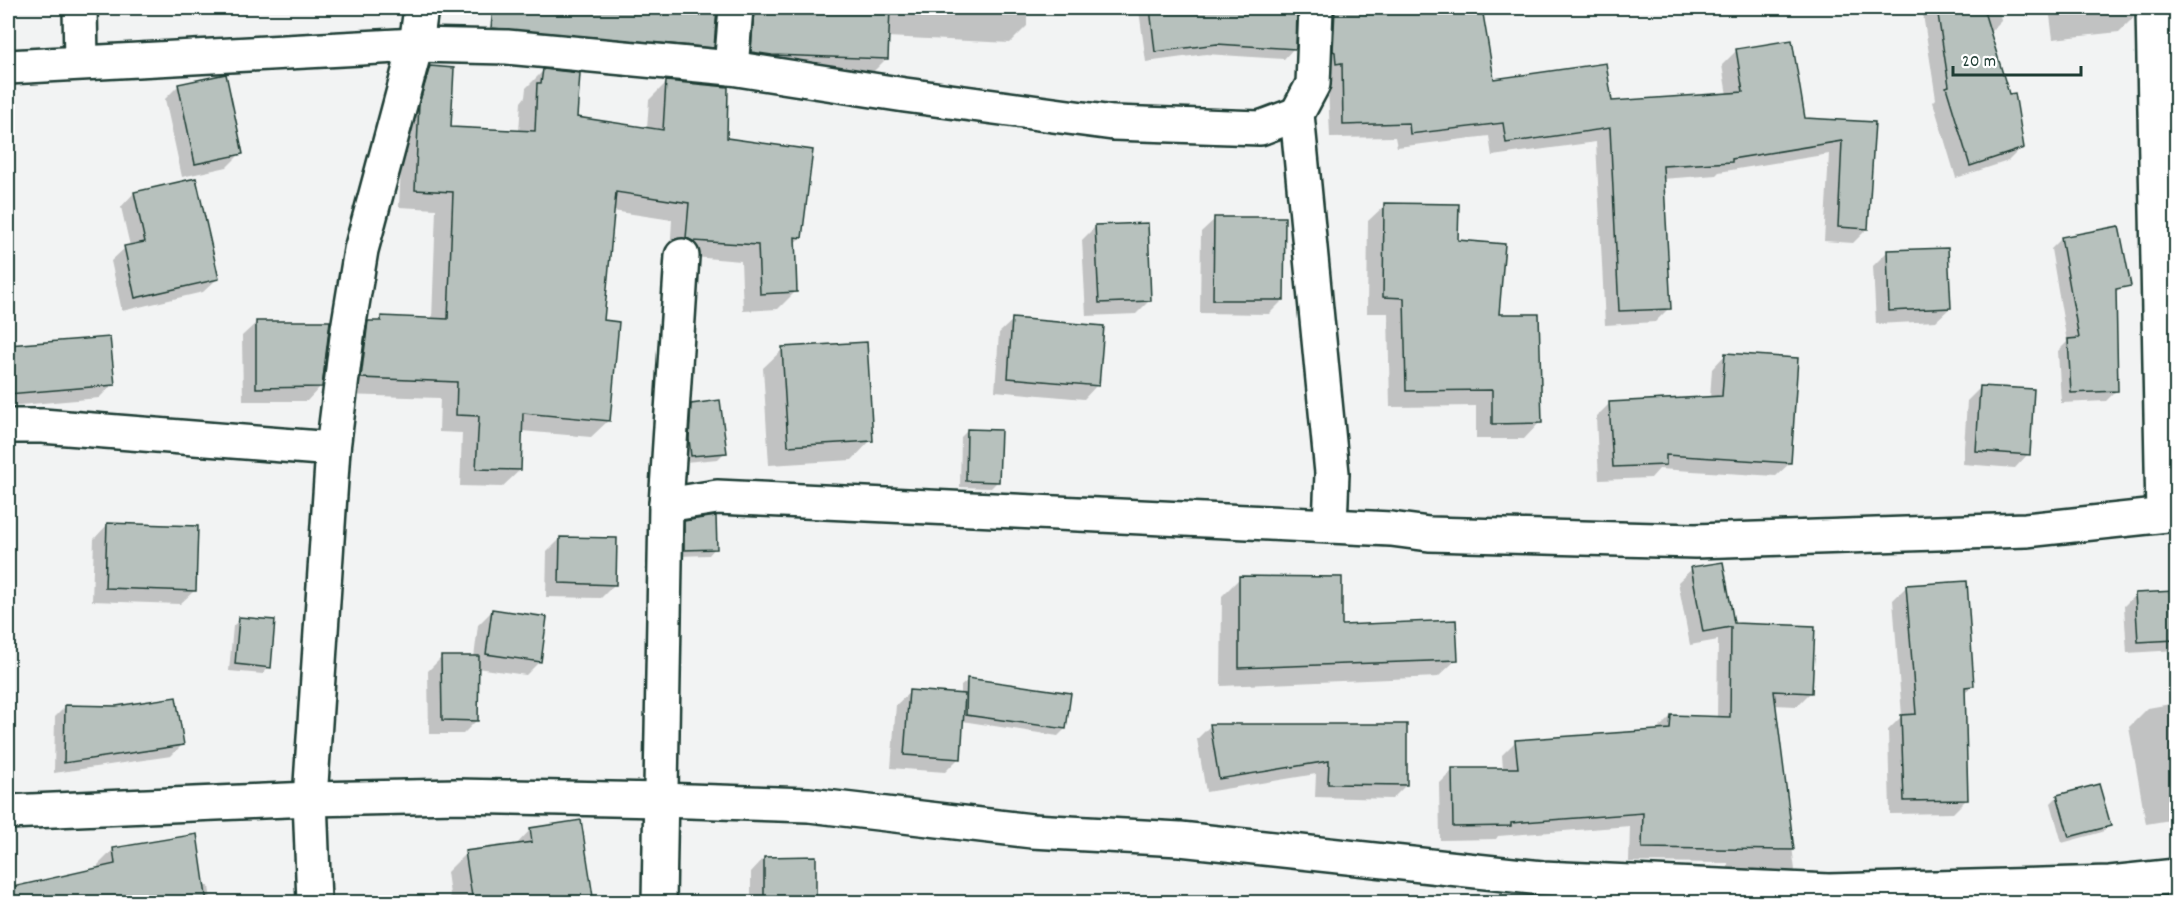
<svg xmlns="http://www.w3.org/2000/svg" width="2184" height="910" font-family="Dekko,sans-serif">
<rect width="100%" height="100%" fill="#f2f3f3"/>
<filter id="ink" filterUnits="userSpaceOnUse"><feTurbulence type="fractalNoise" baseFrequency=".0167" numOctaves="2"/><feDisplacementMap in="SourceGraphic" scale="12" xChannelSelector="R" yChannelSelector="G"/><feConvolveMatrix kernelMatrix="1 2 1 2 8 2 1 2 1" color-interpolation-filters="sRGB"/></filter>
<g filter="url(#ink)">
<g fill="#0003">
<path d="M482 8H716L712 47 695 64 531 49 534 20 482 14Z"/>
<path d="M739 8H1027V26L1010 43 887 37V58L870 75 735 69Z"/>
<path d="M1142 8H1297L1294 48 1284 59 1206 54 1146 62 1139 10Z"/>
<path d="M1325 8H1408L1409 12 1437 8H1481L1493 81 1610 102 1727 95 1722 65 1737 50 1803 119 1874 124 1867 229 1853 243 1824 241 1829 154 1719 172 1716 175 1662 179 1669 308 1655 322 1605 325 1596 142 1492 156 1489 136 1397 147 1395 137 1330 138Z"/>
<path d="M1922 8H1999L2001 21 1989 33 2022 147 2008 161 1956 178 1933 102 1936 99Z"/>
<path d="M2049 8H2134L2133 18 2119 32 2053 39Z"/>
<path d="M430 68 450 128 519 132 521 102 525 97 526 88 543 71 576 119 647 129 649 100 667 82 726 140 800 238 793 244 796 291 778 309 743 311 741 261 670 255 672 220 613 211 602 322 609 420 591 437 521 431 520 470 502 487 460 486 462 433 439 432 440 398 344 395 352 340 369 322H378L382 318 432 320 436 209 399 207 403 123 413 85Z"/>
<path d="M179 85 241 153 227 167 182 177 165 99Z"/>
<path d="M134 193 217 279 203 292 122 311 111 261 125 248 130 246 121 207Z"/>
<path d="M1385 205 1457 241 1497 316 1540 422 1524 439H1476V406L1390 407 1388 313H1367L1368 221Z"/>
<path d="M1215 219 1283 300 1269 314 1200 313 1201 232Z"/>
<path d="M1095 227 1150 300 1136 314 1086 316 1082 240Z"/>
<path d="M2062 238 2121 287 2114 294 2116 391 2106 401 2061 403 2058 351 2067 342 2051 249Z"/>
<path d="M1887 252 1950 308 1936 321 1876 324 1873 266Z"/>
<path d="M1013 320 1097 385 1084 399 995 391 999 333Z"/>
<path d="M256 323 320 387 307 401H243L242 336Z"/>
<path d="M109 338 113 384 99 398 8 406V347Z"/>
<path d="M783 349 871 440 852 460 769 465 763 368Z"/>
<path d="M1725 355 1790 463 1776 476 1659 469 1651 478 1599 480 1596 417 1610 403 1710 398 1712 369Z"/>
<path d="M1981 387 2028 454 2015 468 1963 464 1967 401Z"/>
<path d="M692 406 725 452 718 459 685 462V412Z"/>
<path d="M967 431 997 482 991 488 960 487 961 437Z"/>
<path d="M685 522 715 548 709 555 678 556V529Z"/>
<path d="M107 525 194 591 180 604 92 601 94 539Z"/>
<path d="M561 538 615 584 601 598 546 597 547 552Z"/>
<path d="M1692 569 1733 625 1811 692 1797 706 1774 705 1795 870 1781 884 1728 881V863L1629 862 1630 826 1498 836 1496 839 1440 840 1439 784 1453 770H1503L1502 755 1515 742 1657 730 1671 716 1717 718 1718 640 1690 645 1678 582Z"/>
<path d="M1240 578 1340 626 1457 659 1438 677 1221 686 1222 596Z"/>
<path d="M1907 586 1973 685 1964 694 1967 799 1953 813 1890 814 1888 730 1902 716 1893 600Z"/>
<path d="M2176 592V650L2127 653 2124 606 2136 594Z"/>
<path d="M492 611 540 661 526 675 477 668V720L463 734H429L428 671 442 657 474 658 478 625Z"/>
<path d="M240 619 269 667 263 674 229 671 233 626Z"/>
<path d="M968 680 1065 729 1058 736 962 721 959 758 945 772 891 768 896 705 910 692 961 695V686Z"/>
<path d="M2176 703V819L2146 824 2129 727 2148 708Z"/>
<path d="M66 706 182 745 171 756 54 773 55 717Z"/>
<path d="M1211 725 1406 726V785L1392 799 1315 797 1316 774 1206 792 1197 739Z"/>
<path d="M2058 796 2109 826 2102 832 2062 843 2051 803Z"/>
<path d="M531 829 592 902H451L447 872 466 853 515 846Z"/>
<path d="M114 849 203 886H209L211 902H8V890L98 869V865Z"/>
<path d="M764 858 814 900 974 896V902H751V872Z"/>
<path d="M1489 897 1571 902H1484Z"/>
<path d="M1605 901 1635 902H1595Z"/>
</g>
<g fill="#b7c1bd" stroke="#1f3d34" stroke-width="1.5">
<path d="M493 8H717L714 48 491 28Z"/>
<path d="M754 8H890L888 59 772 55 751 52Z"/>
<path d="M1150 8H1286L1285 12 1297 11 1296 49 1217 44 1155 52Z"/>
<path d="M1353 8H1482L1494 79 1606 63 1612 101 1743 92 1736 49 1792 40 1805 118 1875 122 1868 229 1838 227 1842 141 1732 159V162L1663 166 1671 309 1619 311 1610 128 1506 143 1503 123 1410 134 1409 123 1343 125 1342 63 1336 64 1335 52 1333 51 1335 9Z"/>
<path d="M1937 8H1983L2009 94 2015 93 2024 148 1970 166 1946 87 1949 86Z"/>
<path d="M430 66 454 68 451 127 535 131 537 83H541L543 69 580 73 577 117 663 130 666 81 728 87 727 138 813 150 802 238 795 237 797 292 760 294 758 245 693 241 686 238 689 203 616 192 604 320 619 322 610 421 523 413 521 470 476 469 479 416 456 415 457 382 361 378 368 321H381V316L448 319 453 192 415 190 419 104Z"/>
<path d="M226 74 243 154 195 164 178 84Z"/>
<path d="M196 178 219 279 135 298 124 246 145 242 134 192Z"/>
<path d="M1384 203 1459 204 1458 240 1505 244 1499 314H1539L1542 423 1492 424V390L1406 391 1404 298 1383 297Z"/>
<path d="M1214 217H1285L1284 300H1213Z"/>
<path d="M1148 223 1151 301 1099 303 1095 225Z"/>
<path d="M2119 226 2131 286 2116 289 2118 391 2071 393 2068 339 2079 338 2061 237Z"/>
<path d="M1948 248 1951 308 1889 311 1887 250Z"/>
<path d="M1012 318 1104 326 1099 386 1008 378Z"/>
<path d="M256 321H330L322 387 256 388Z"/>
<path d="M110 337 115 385 8 394V345Z"/>
<path d="M867 342 873 441 788 446 782 347Z"/>
<path d="M1725 353 1798 358 1791 463 1666 455V465L1613 467 1609 402 1722 396Z"/>
<path d="M1980 386 2034 389 2030 455 1976 451Z"/>
<path d="M720 400 727 453 691 456 689 439 691 404Z"/>
<path d="M967 429 1001 430 999 482 966 481Z"/>
<path d="M716 516 717 549 684 550V521Z"/>
<path d="M107 523 198 526 196 591 105 588Z"/>
<path d="M560 537 617 538 616 585 559 583Z"/>
<path d="M1723 562 1734 623 1815 626 1812 693 1774 691 1794 850 1642 848 1643 813 1511 823V826L1453 827 1452 768H1518L1515 740 1670 729 1671 715 1730 717 1731 627 1703 632 1691 567Z"/>
<path d="M1239 576 1342 577V625L1456 620 1458 660 1239 668Z"/>
<path d="M1967 581 1974 686 1965 687 1968 800 1904 801 1901 715 1916 714 1906 585Z"/>
<path d="M2175 591 2176 640 2138 642 2135 593Z"/>
<path d="M492 609 547 617 541 662 486 654Z"/>
<path d="M239 617 275 620 271 668 235 664Z"/>
<path d="M441 656H479L478 721 442 720Z"/>
<path d="M967 678 1071 693 1066 729 966 715Z"/>
<path d="M909 690 965 694 961 759 904 755Z"/>
<path d="M176 697 184 745 64 763 65 705 116 706Z"/>
<path d="M1210 724H1407V785L1328 784 1329 761 1219 779Z"/>
<path d="M2099 784 2111 826 2069 837 2057 795Z"/>
<path d="M581 820 594 903H473L465 851 532 842 530 828Z"/>
<path d="M197 834 207 903H8V888L115 864 113 848Z"/>
<path d="M816 856V903H764V857Z"/>
</g>
<g fill="none" stroke-linecap="round" stroke-linejoin="round">
<g stroke="#1f3d34" stroke-width="38">
<g id="street">
<path d="M80 8 81 61"/>
<path d="M2153 8 2163 515"/>
<path d="M8 67 416 45 507 47 731 68 905 95 1113 123 1260 128 1297 114"/>
<path d="M731 68 736 8"/>
<path d="M8 426H42L333 449"/>
<path d="M666 505 717 497 1330 526 1332 473 1297 114 1313 84 1316 8"/>
<path d="M1330 526 1391 529 1429 534 1695 541 2026 530 2176 514"/>
<path d="M8 812 310 799 457 796 660 800 809 805 1032 831 1180 839 1542 878 1829 891 2110 883 2176 876"/>
<path d="M314 902 310 799 333 449 348 329 361 250 416 45 421 8"/>
<path d="M659 902 666 505 682 256"/>
</g>
</g>
<use href="#street" stroke="#fff" stroke-width="33"/>
</g>
</g>
<rect width="2184" height="910" fill="none" stroke="#fff" stroke-width="30"/>
<rect x="15" y="15" width="2154" height="880" fill="none" stroke="#1f3d34" stroke-width="2" filter="url(#ink)"/>
<path d="M1953 66v9h128v-9" fill="none" stroke="#1f3d34" stroke-width="3"/>
<text x="1962" y="66" font-size="18" fill="#1f3d34" stroke="#ffffff" stroke-width="4.5" paint-order="stroke">20 m</text>
</svg>
